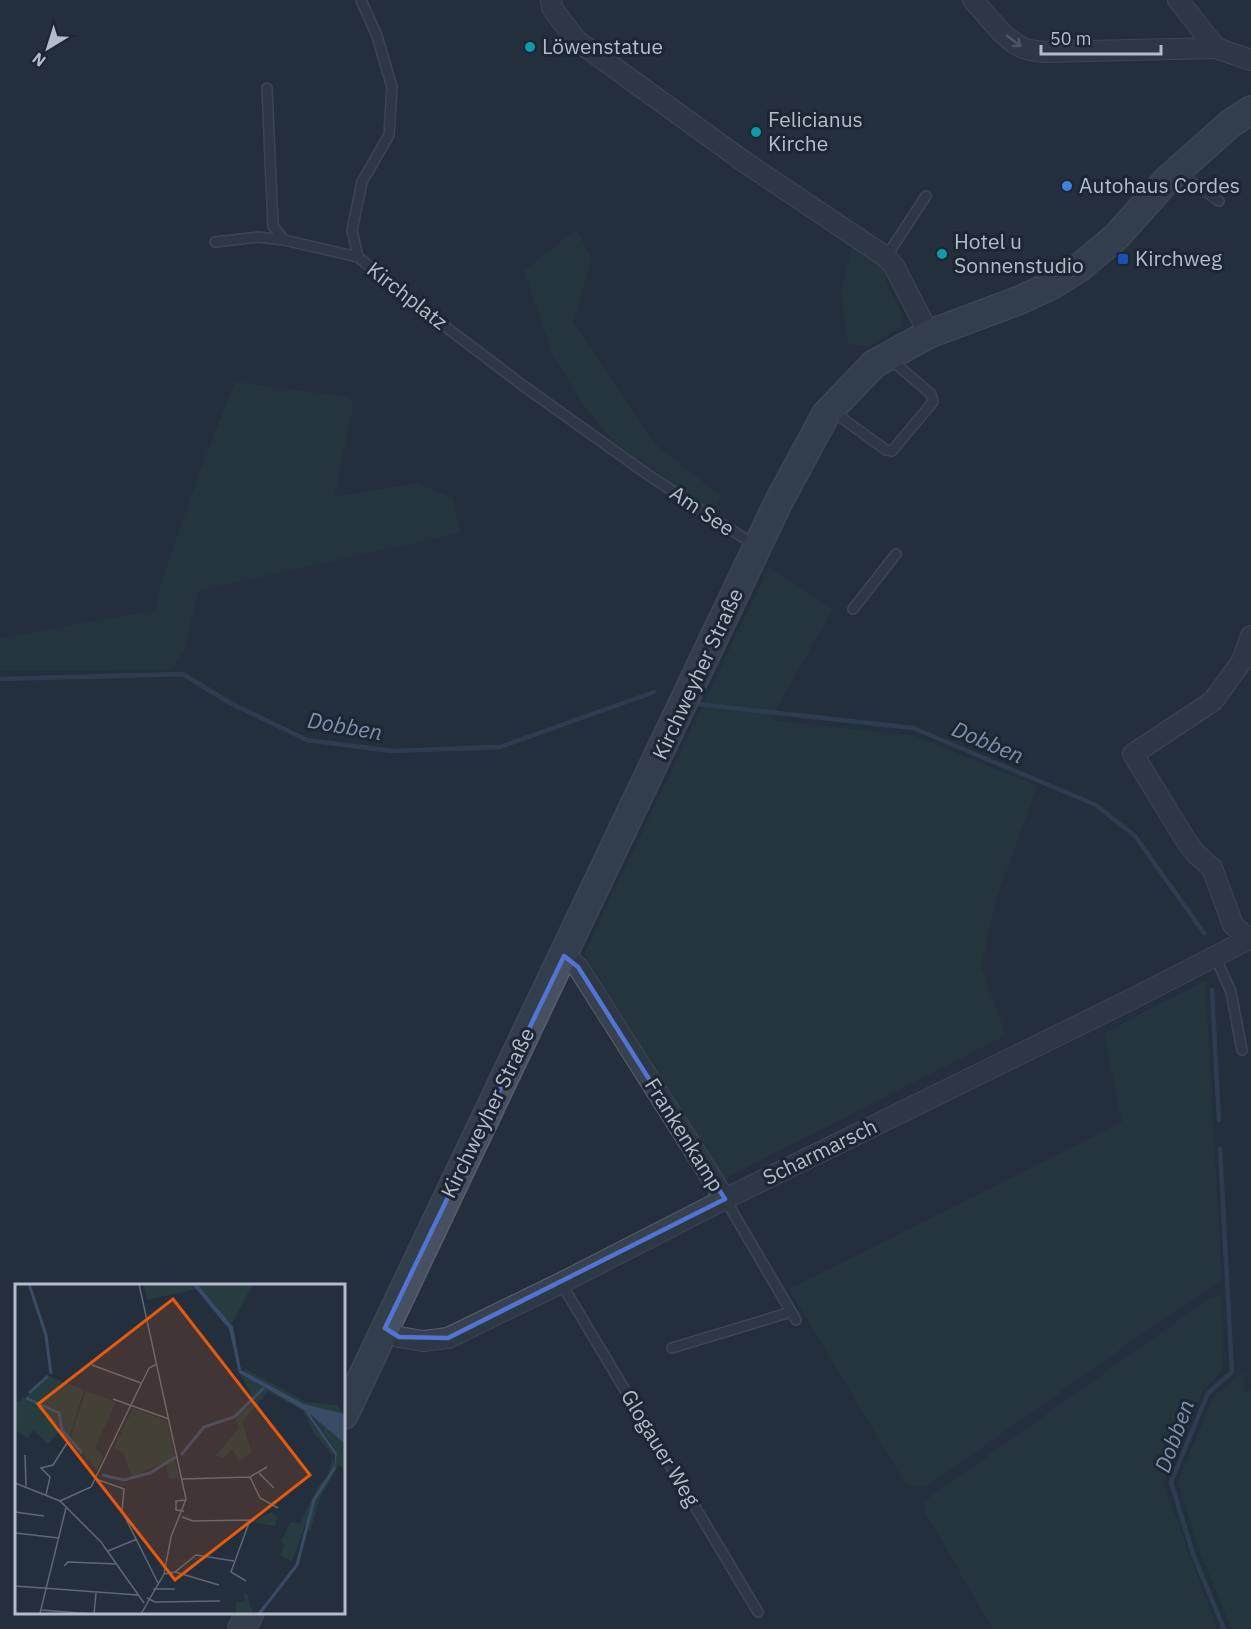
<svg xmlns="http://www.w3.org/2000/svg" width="1251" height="1629" font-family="'IBM Plex Sans',sans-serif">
<rect width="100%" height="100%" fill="#242f3e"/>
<g fill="#263c3f">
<path d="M576 230 592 258 573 323 656 445 721 496 712 511 614 442 584 406 552 353 524 271Z"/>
<path d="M855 245 883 262C885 268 885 275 886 281 890 296 905 309 902 326L868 347 848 343 841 293 852 249Z"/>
<path d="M235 382 350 397 353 407 334 497 418 483 453 499 460 533 198 591 184 652 171 670 0 671V638L156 610 160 586 199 474Z"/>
<path d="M769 567 833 609 770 720 915 736 1037 786 995 903 981 967 1006 1035 724 1179 584 954Z"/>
<path d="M1205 981 1222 1280 1177 1309 926 1487C917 1488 912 1487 904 1481L789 1289 1122 1122 1104 1033Z"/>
<path d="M1222 1295 1223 1370 1203 1390 1163 1483 1217 1629H993L925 1512 924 1504 926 1500 1182 1318 1211 1298Z"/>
<path d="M1243 1373 1245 1393 1251 1391V1629H1232L1198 1547 1178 1482 1214 1396Z"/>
</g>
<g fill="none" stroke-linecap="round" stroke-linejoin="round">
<g stroke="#394c67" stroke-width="4.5">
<path d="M0 679 183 674 230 703 307 740 392 751 500 747 654 692"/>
<path d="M697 704 913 728 1096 805 1135 836 1204 933"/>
<path d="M1212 990 1219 1120"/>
<path d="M1220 1149 1232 1372 1208 1393 1171 1482 1193 1554 1224 1629"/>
</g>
<g stroke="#565f6c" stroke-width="12">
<g id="service">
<path d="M361 0 377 36 392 87 389 135 362 182 352 230 358 257 422 309 525 387 647 474 756 546"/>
<path d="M267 88 273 226 284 240"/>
<path d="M1182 170 1189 180 1219 201"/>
<path d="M215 242 258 237 284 240 358 257"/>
<path d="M886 257 926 196"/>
<path d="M832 411 886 450 892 451 933 402 931 394 889 358"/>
<path d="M853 609 896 554"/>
<path d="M1215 956 1231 992 1242 1050"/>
<path d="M725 1199 796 1320"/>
<path d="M561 1283 758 1612"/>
<path d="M672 1348 791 1312"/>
</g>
</g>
<g stroke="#565f6c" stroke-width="22">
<g id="minor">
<path d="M551 0 552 8 576 40 746 163 886 257 894 266 929 334"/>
<path d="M973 0C986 14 1004 39 1021 47 1028 51 1037 51 1045 52L1216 48 1251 60"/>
<path d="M1178 0 1216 48"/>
<path d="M1249 939 1233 925 1212 868 1196 854 1185 839 1133 754 1213 701 1242 661 1251 636"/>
<path d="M564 956 578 967 725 1199"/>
<path d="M385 1328 399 1337 423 1341 448 1338 561 1283 725 1199 1134 998 1251 938"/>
</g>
</g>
<g stroke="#565f6c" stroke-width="30">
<g id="secondary">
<path d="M344 1415 779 501 826 414 874 364 929 334 1020 300 1050 286 1079 268 1116 237 1167 180 1230 124 1251 110"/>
<path d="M242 1629 250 1612"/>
</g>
</g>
<use href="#service" stroke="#38414e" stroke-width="9"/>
<use href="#minor" stroke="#38414e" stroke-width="20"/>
<use href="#secondary" stroke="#465061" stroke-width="27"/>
</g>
<defs><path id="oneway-shaft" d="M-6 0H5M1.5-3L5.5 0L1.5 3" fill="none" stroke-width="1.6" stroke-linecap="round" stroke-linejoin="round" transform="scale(1.5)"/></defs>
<use stroke="#7c8592" href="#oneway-shaft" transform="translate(1014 41) rotate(38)"/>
<path d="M0 0H1251V1629H0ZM564 956 578 967 725 1199 448 1338 399 1337 385 1328Z" fill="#242f3e" fill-opacity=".55" fill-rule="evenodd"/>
<path fill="none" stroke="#5274d3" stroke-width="4.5" stroke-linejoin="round" d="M564 956 578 967 725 1199 448 1338 399 1337 385 1328Z"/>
<g fill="#0f9aa8" stroke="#1d2633" stroke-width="2">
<circle cx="530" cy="47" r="6"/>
<circle cx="756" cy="132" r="6"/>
<circle cx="942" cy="254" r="6"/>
</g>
<circle fill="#3f7fe0" stroke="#1d2633" stroke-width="2" cx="1067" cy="186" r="6"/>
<rect fill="#1a4fb4" stroke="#1d2633" stroke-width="2" x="1117" y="253" width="12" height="12" rx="3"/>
<g text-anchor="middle" stroke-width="6" stroke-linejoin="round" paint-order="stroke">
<g font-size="21" fill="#b4bcc9" stroke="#1d2633" text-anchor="start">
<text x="542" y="54">Löwenstatue</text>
<text x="768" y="127">Felicianus<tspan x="768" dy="24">Kirche</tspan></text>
<text x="1079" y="193">Autohaus Cordes</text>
<text x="954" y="249">Hotel u<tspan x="954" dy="24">Sonnenstudio</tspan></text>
<text x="1135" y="266">Kirchweg</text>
</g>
<g font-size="21" fill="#b4bcc9" stroke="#1d2633">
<text transform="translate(407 296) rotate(38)" y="7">Kirchplatz</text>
<text transform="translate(702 511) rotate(34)" y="7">Am See</text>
<text transform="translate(698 674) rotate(-65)" y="7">Kirchweyher Straße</text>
<text transform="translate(488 1113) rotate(-64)" y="7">Kirchweyher Straße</text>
<text transform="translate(684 1135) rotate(58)" y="7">Frankenkamp</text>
<text transform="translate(820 1152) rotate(-26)" y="7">Scharmarsch</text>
<text transform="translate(660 1448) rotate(59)" y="7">Glogauer Weg</text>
</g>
<g font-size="22" font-style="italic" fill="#7c92b1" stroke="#1d2633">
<text transform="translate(345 726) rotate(10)" y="8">Dobben</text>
<text transform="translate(988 742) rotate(23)" y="8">Dobben</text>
<text transform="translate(1174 1436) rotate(-70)" y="8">Dobben</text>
</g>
</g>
<g transform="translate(15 1284)">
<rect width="330" height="330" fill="#242f3e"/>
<path d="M129 0H177L181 5 132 16ZM182 0H238L216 41ZM229 84 291 118 321 121 330 130 289 120 231 89ZM225 90 289 126 318 168 319 185 321 166 294 128 330 160V187L324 181 305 214 295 248 290 242 277 278 265 271 270 261 266 258 275 239H285L303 202 312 193 318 172 299 149 288 127 253 108 227 138 237 169 224 177 217 165 209 174 200 172 224 144 220 133 240 117ZM34 92 69 106 54 154 48 146 45 129 11 113ZM71 107 101 118 80 164 89 172 82 186 55 155ZM0 109 43 130 45 147 33 160 18 146 13 154 2 147 0 151V117L5 118 8 113ZM118 124 152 137 164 194 154 195 151 178 117 193 108 169 99 164ZM257 228 262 232 260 242 237 238ZM229 309H232L238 330H221V318H230Z" fill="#263c3f"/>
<path d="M177 0H182L218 43 226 86 289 120 330 130V160L294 129 322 169 319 188 320 171 289 126 224 89 214 45Z" fill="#394c67"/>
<path fill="none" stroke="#394c67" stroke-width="3" d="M14 0 31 51 36 90M14 109 33 92M11 114 44 129 47 146 67 169M166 171 189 143 219 133 249 104M87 191 109 196 135 189 161 173M244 330 282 281 299 216 320 183"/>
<path fill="none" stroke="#5e6776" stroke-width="1.5" d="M124 0 171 215 156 253 149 290 126 330M77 81 126 99M98 115 154 135M10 171 11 202M244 189 259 204M235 193 252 183M81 195 109 205 107 227 143 299M167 195 235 193 245 214 263 224M0 199 45 217 86 258 129 319M31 211 35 193 26 184 38 181 52 159M45 217 76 203 134 84 142 80M169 227 161 226V217L171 216M0 228 29 232M167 233 178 237 235 236 216 288 231 297M0 249 44 254M93 267 122 255M49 282 53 278 102 280M160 288 204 301M149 290 160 288 181 271 219 277M0 302 123 311M138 305H160M132 314 140 318 205 317M26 326 78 330M25 329 51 224M79 330 81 309"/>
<path fill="#e8590c" fill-opacity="0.15" stroke="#e8590c" stroke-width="3" d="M158 15 295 191 160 296 23 120Z"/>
<rect width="330" height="330" fill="none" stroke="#b4bcc9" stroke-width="3"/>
</g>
<g transform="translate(48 48) rotate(218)" stroke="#1d2633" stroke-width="4.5" paint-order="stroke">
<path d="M0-4.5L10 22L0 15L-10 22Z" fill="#b4bcc9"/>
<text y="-9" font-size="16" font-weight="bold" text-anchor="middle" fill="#b4bcc9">N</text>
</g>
<path d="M1041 45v9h120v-9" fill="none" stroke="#b4bcc9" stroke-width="3"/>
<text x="1050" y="45" font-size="18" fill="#b4bcc9" stroke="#1d2633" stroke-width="4.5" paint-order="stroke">50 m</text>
</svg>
